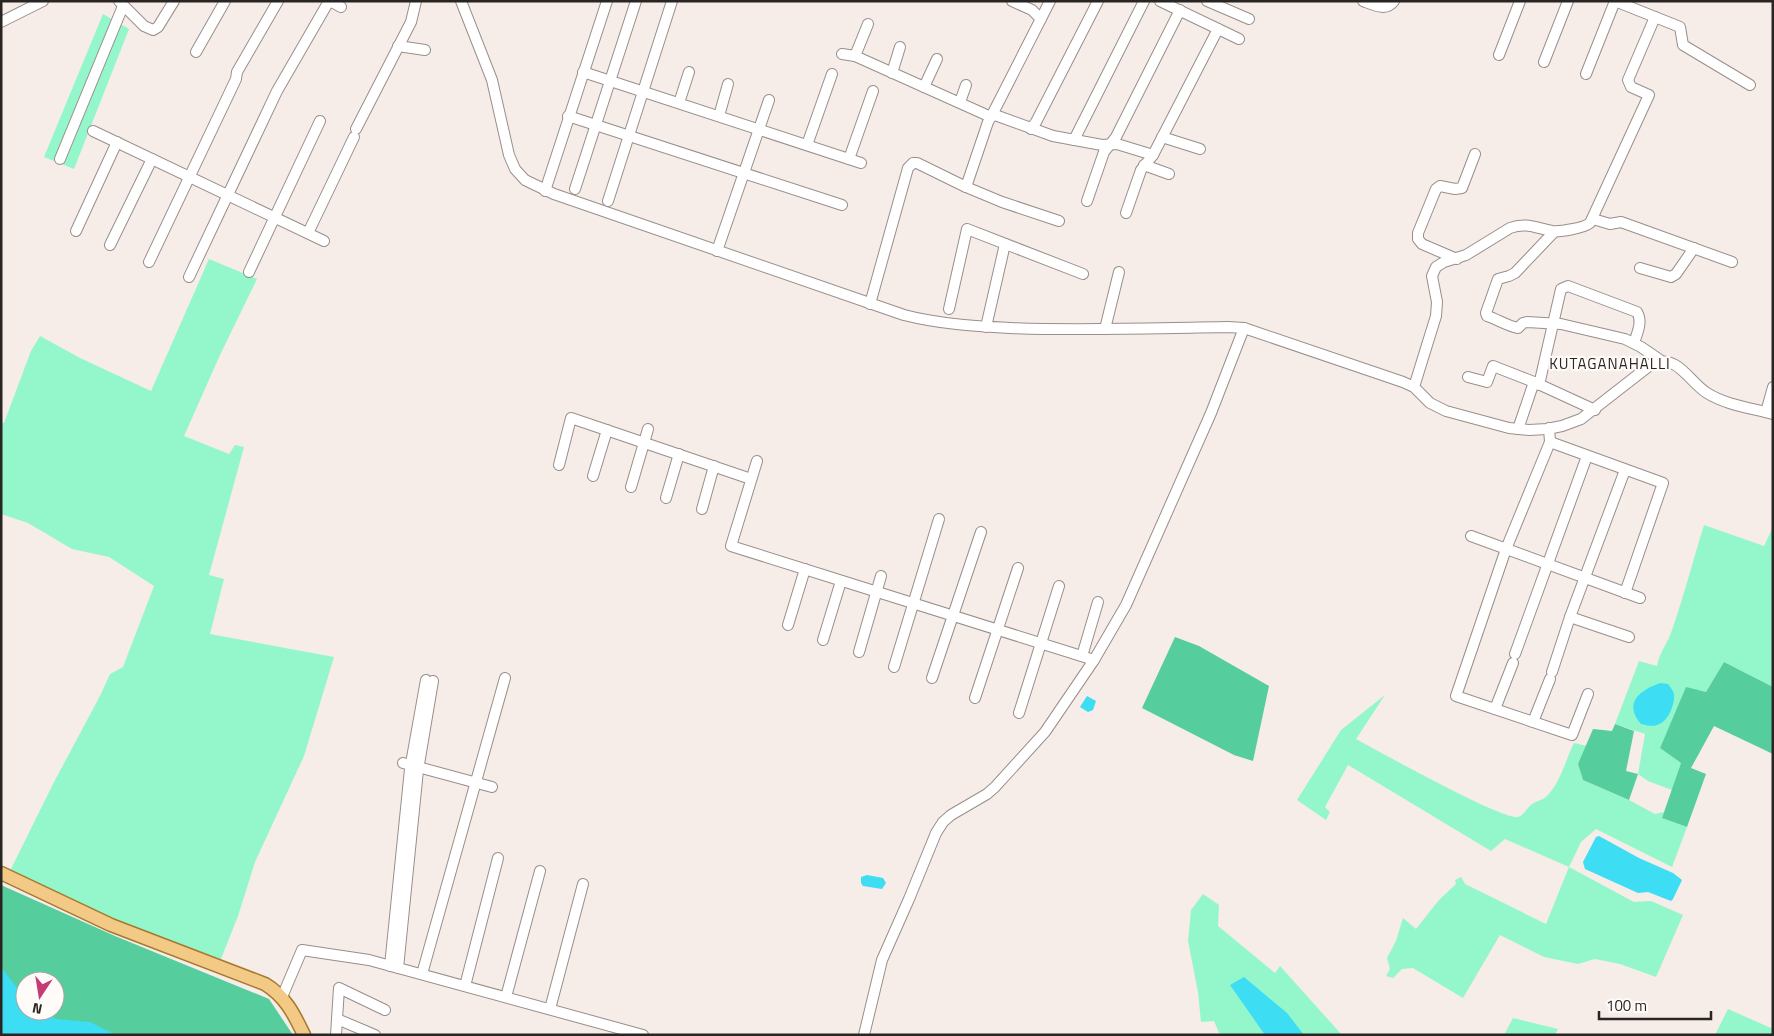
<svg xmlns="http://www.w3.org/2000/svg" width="1774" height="1036" font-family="'Titillium Web',sans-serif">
<rect width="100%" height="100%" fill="#f6ece8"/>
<g fill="#94f7cb">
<path d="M103 14 129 29 74 169 44 157Z"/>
<path d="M209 259 257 279 220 355 184 436 229 454 235 445 244 447 209 575 224 579 210 634 334 657 304 756 255 862 238 916 221 959 125 925 10 871 54 782 100 696 110 674 123 667 154 586 109 557 72 549 28 523 1 514V423H4L31 351 40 336 80 358 151 391Z"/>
<path d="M1704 525 1764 546 1773 527V687L1724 662 1706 692 1686 688 1660 748 1681 763 1672 790 1648 781 1638 774 1645 734 1615 724 1639 661 1657 666C1659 653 1668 643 1672 630 1684 596 1693 560 1704 525Z"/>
<path d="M1385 695 1356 739C1378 751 1504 821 1518 817 1524 815 1527 808 1532 804 1537 801 1542 800 1546 797 1561 782 1565 761 1574 743L1587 746 1578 764 1583 780 1629 800 1655 814 1664 812 1662 818 1687 827 1672 867 1596 829 1581 842 1569 867 1634 902 1651 901 1683 915 1656 977 1620 964 1595 959 1578 964 1544 957 1500 935 1463 998 1413 968 1402 969 1393 978 1386 976 1390 969 1387 958 1396 941 1403 918 1416 929 1439 900 1456 884 1455 880 1461 877 1465 884 1546 924 1569 867 1505 839 1491 851 1348 765 1325 807 1330 812 1326 820 1297 800 1341 730Z"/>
<path d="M1203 894 1219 905 1218 926 1275 973 1280 966 1342 1035H1220L1214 1021 1201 1022 1198 992 1188 941 1191 910Z"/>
<path d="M1728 1009 1773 1029V1035H1715Z"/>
<path d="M1513 1018 1558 1029 1555 1035H1504Z"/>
</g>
<g fill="#55cd9d" fill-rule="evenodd">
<path d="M1175 637 1199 646 1269 686 1253 761 1234 755 1142 708Z"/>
<path d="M1724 662 1773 687V754L1714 726 1691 768 1706 774 1687 827 1662 818 1681 763 1660 748 1686 687 1706 692Z"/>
<path d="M1615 724 1634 731 1626 771 1638 774 1629 800 1583 780 1578 764 1593 729 1612 731Z"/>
<path d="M1 885 115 936 269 999 293 1035H1ZM25 981H55V1011H25Z"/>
</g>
<g fill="#3dddf3">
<path d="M1660 683 1668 684C1670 687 1673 690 1674 694 1675 705 1668 722 1657 725 1651 727 1646 725 1641 724 1623 703 1640 690 1660 683Z"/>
<path d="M1087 696 1096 701 1093 710 1088 712 1080 707Z"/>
<path d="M1599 836 1639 858 1673 873 1682 880 1673 899 1671 901 1648 892 1638 893 1585 869 1583 862 1596 837Z"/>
<path d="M867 875 883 878 886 883 882 889 863 886 861 883V877Z"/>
<path d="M1 967 25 998V1011H44L56 1019 90 1022 112 1033 113 1035H1Z"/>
<path d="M1244 977 1287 1013 1304 1035H1265L1230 985Z"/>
</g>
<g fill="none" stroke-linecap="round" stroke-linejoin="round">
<g stroke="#988f8b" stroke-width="12">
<g id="minor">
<path d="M119 1 144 26 153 30 158 27 174 1"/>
<path d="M330 1 341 7"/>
<path d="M461 1 492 80 509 155 515 169 525 180 554 194 904 315C939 324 974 326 1010 328 1083 331 1156 328 1228 327L1244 328 1403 382 1414 387 1430 403 1446 411 1509 428 1529 430 1547 429 1562 426 1581 419 1653 363C1679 355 1688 381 1707 393 1726 405 1751 408 1773 414"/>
<path d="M1012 1 1032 10 1041 19"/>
<path d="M1160 1 1239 39"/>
<path d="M1207 1 1249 19"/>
<path d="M1363 1C1374 5 1386 12 1394 1"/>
<path d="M1615 1 1680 27 1683 45 1750 85"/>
<path d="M1 22 43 1"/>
<path d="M398 46 425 50"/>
<path d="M196 52 225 1"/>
<path d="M842 54 855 56 991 117 1050 1"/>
<path d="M1499 55 1520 1"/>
<path d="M855 56 868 24"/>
<path d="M1544 62 1568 1"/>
<path d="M583 72 861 163"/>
<path d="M892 73 900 47"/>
<path d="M1586 74 1615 1"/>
<path d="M924 87 937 59"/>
<path d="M960 102 966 85"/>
<path d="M679 103 689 72"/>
<path d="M568 116 842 205"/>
<path d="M719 116 728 84"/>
<path d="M356 129 411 22 416 1"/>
<path d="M1031 129 1036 122 1098 1"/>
<path d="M93 131 324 241"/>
<path d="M1162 137 1200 149"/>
<path d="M1074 140 1144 1"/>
<path d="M807 145 832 74"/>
<path d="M60 159 123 6"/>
<path d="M849 159 873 91"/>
<path d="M1144 165 1169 174"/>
<path d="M966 187 988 122 991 117 995 115 1053 136 1102 145 1117 144 1153 155"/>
<path d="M575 189 636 1"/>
<path d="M545 191 607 1"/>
<path d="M608 201 672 1"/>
<path d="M1087 201 1104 152 1116 137 1180 10"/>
<path d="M1126 213 1141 170 1153 155 1218 29"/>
<path d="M1593 219 1610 224 1621 222 1732 262"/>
<path d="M76 231 117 142"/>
<path d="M1554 232 1515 273 1509 276 1498 279 1486 313 1487 316C1497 319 1507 326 1518 328L1523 323 1527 322 1561 324 1625 339 1641 347 1660 360"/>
<path d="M308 233 354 137"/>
<path d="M110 245 152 159"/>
<path d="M717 251 769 100"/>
<path d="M1457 259 1422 244 1418 239V233L1436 189 1440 186 1455 189 1462 188 1475 154"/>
<path d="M149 262 236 79 237 72 278 1"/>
<path d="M1640 268 1671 277 1676 274 1694 248"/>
<path d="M249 272 320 121"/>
<path d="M189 277 277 91 329 1"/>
<path d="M870 304 908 168 913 163H917L966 187 1002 202 1059 221"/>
<path d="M949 309 967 229 1083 274"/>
<path d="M986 327 1005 244"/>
<path d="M1105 329 1119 272"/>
<path d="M1468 377 1487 382 1493 366 1534 382 1595 410"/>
<path d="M1539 385 1561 289 1568 286 1637 312C1643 322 1637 333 1634 343"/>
<path d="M1414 387 1436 316 1437 302 1432 276 1436 267 1444 262 1466 255 1510 228C1526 222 1536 228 1552 231 1560 232 1584 228 1590 223L1649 95 1631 87 1628 80 1655 17"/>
<path d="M1766 412 1773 387"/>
<path d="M1549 428 1550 442 1506 549 1456 696 1572 735 1588 694"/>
<path d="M1518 429 1534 382"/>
<path d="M1550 442 1663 483 1625 593"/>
<path d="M757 461 731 546 1094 660"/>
<path d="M559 465 571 418 751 479"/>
<path d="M593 476 607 430"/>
<path d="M631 487 648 429"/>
<path d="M666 498 679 454"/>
<path d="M702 509 714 466"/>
<path d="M1471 536 1640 598"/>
<path d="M1570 617 1629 637"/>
<path d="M788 625 805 569"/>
<path d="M823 640 841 581"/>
<path d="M859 652 881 576"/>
<path d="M1515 654 1587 456"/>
<path d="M1082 656 1098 602"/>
<path d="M894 667 939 519"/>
<path d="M1552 672 1570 617 1625 470"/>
<path d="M932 678 981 532"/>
<path d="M975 698 1018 568"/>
<path d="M1495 709 1513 663"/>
<path d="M1019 713 1059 586"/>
<path d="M1533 722 1550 679"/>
<path d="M403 763 492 787"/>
<path d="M390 966 410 769 426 680"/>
<path d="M398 968 418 770 433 681"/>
<path d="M422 974 505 678"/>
<path d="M465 986 498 858"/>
<path d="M282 997 302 950 369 960 643 1035"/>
<path d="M506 997 540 871"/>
<path d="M550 1009 583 884"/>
<path d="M337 1019 375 1035"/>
<path d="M336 1035 339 988 385 1010"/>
<path d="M864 1035 882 960 909 899 936 833 943 822 951 815 987 794 995 787 1045 732 1094 660 1126 605 1211 413 1244 328"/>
</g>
</g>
<g stroke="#a6792d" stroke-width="15">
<path id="major" d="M1 873 111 925 265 984C285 996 294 1014 304 1035"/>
</g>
<use href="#minor" stroke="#fff" stroke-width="10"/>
<use href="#major" stroke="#f2ca85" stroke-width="12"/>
</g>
<g text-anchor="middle" stroke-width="4.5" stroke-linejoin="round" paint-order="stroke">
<g font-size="15" letter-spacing="1" fill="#282523" stroke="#fffbf9">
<text x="1610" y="369">KUTAGANAHALLI</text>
</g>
</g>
<rect width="1774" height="1036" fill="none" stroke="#282523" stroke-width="5"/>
<g transform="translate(40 996) rotate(192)"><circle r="24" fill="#fffbf9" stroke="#a9a5a3"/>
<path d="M0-4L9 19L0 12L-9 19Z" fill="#c53b74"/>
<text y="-8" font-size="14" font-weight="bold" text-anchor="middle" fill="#282523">N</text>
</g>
<path d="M1599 1011v8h112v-8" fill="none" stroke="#282523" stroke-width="2.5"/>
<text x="1606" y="1011" font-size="15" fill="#282523" stroke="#fffbf9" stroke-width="4" paint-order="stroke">100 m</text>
</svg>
